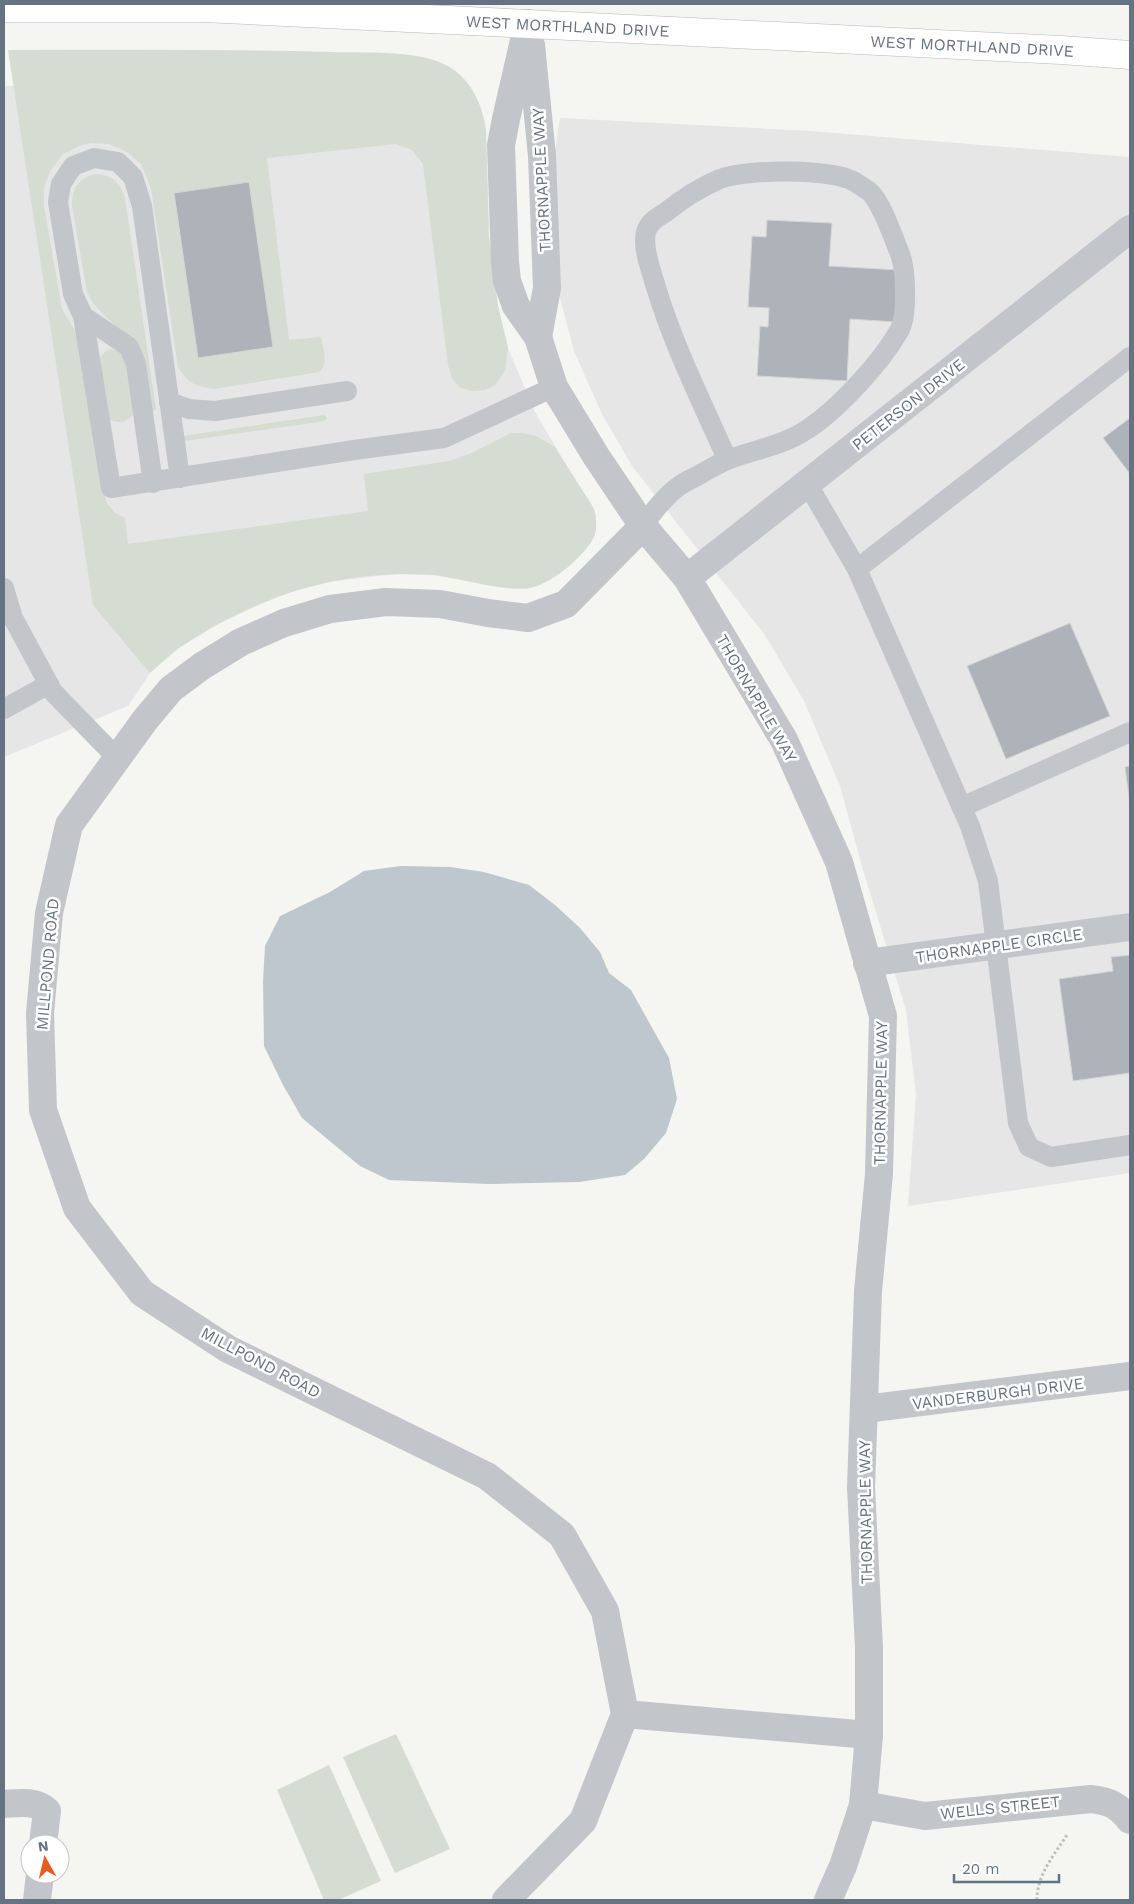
<svg xmlns="http://www.w3.org/2000/svg" width="1134" height="1904" font-family="'Work Sans',sans-serif">
<rect width="100%" height="100%" fill="#f5f5f1"/>
<g fill="#e5e6e5">
<path d="M401 67 462 92 486 130 489 237 498 306 508 348 535 412 586 499 593 507 596 515 594 536 577 558 563 570 539 585 527 589 510 588 433 575 397 574 326 582 292 591 250 609 215 626 178 649 150 673 128 706 4 757V86Z"/>
<path d="M560 118 810 131 1130 157V1173L908 1206 916 1094 906 1010 863 870 840 786 804 701 765 635 632 466 602 414 574 351 556 283 553 163Z"/>
</g>
<g fill="#d5dcd2">
<path d="M8 50C116 50 223 49 330 52 362 53 418 50 446 65 470 77 483 105 486 130L489 237 498 306 508 348 505 370 496 385 485 390 472 391 460 388 452 378 448 365 423 164 412 150 396 144 267 158 289 340 321 337C323 349 329 364 319 372L214 389C195 386 189 384 178 367L151 188 141 164 127 152 109 144 91 143 79 146 62 155 51 170 44 187V206L62 309 79 337 106 502 115 513 125 518 128 544 368 511 364 474 449 461 472 453 511 433H522L536 436 555 447 593 507C596 516 598 528 594 537 585 555 557 579 537 586 510 595 463 578 433 575 342 568 253 597 179 648 169 655 160 664 150 673L93 605Z"/>
<path d="M94 174C113 176 119 180 125 198L156 409 153 411H151L137 346 105 316 93 303 87 292 72 206C72 189 77 180 94 174Z"/>
<path d="M111 349 119 351 127 357 134 413C128 422 119 425 109 419L99 359 106 351Z"/>
<path d="M324 415 327 418 325 421 185 441 183 436Z"/>
<path d="M396 1734 450 1849 395 1873 343 1757Z"/>
<path d="M329 1765 381 1881 338 1900H324L277 1790Z"/>
</g>
<path fill="#bdc7cd" d="M401 866 450 867 484 872 529 885 555 905 580 928 600 952 609 973 631 990 669 1058 677 1099 666 1133 644 1159 625 1175 579 1182 490 1184 389 1180 360 1166 302 1118 283 1085 264 1046 263 981 265 946 280 916 330 892 364 871Z"/>
<g fill="#adb3b9" stroke="#d6d6d4">
<path d="M249 182 273 347 198 358 174 193Z"/>
<path d="M767 220 832 223 829 266 898 270 895 322 850 319 847 381 757 376 760 326 768 327 769 308 748 307 752 236 766 237Z"/>
<path d="M1130 418V474L1103 438Z"/>
<path d="M1070 623 1110 716 1006 759 967 666Z"/>
<path d="M1130 766V805L1125 767Z"/>
<path d="M1130 955V1073L1073 1081 1059 979 1113 971 1111 957Z"/>
</g>
<g fill="none" stroke-linecap="round" stroke-linejoin="round">
<g stroke="#b5b8bb" stroke-width="29">
<g id="trunk">
<path id="s1" d="M4 8H204L1061 50 1130 55"/>
</g>
</g>
<path stroke="#bcbec0" stroke-width="3" stroke-dasharray="2.5 2.5" stroke-linecap="butt" d="M1037 1900C1037 1873 1055 1855 1068 1833"/>
<g stroke="#c2c5c9" stroke-width="20">
<path d="M83 316 129 347 136 364 153 483"/>
<path d="M1130 357 857 569 970 826 988 881 1018 1123 1029 1147 1051 1157 1130 1145"/>
<path d="M169 402 189 409 215 411 347 391"/>
<path d="M180 478 142 206 133 177 118 162 94 158 73 166 61 184 58 202 73 294 83 316 111 488 354 450 444 438 554 387"/>
<path d="M807 483 857 569"/>
<path d="M643 526C653 512 664 497 679 486 686 481 696 477 704 472 712 468 721 462 730 459 754 450 780 446 803 432 836 412 880 364 899 331 908 316 906 270 900 254 893 237 883 206 871 193 867 189 859 185 855 182 831 168 746 169 720 179 701 187 682 199 666 212 658 217 649 222 646 232 642 247 651 270 655 284 673 345 702 402 727 459"/>
<path d="M4 588 13 618 53 692 117 758"/>
<path d="M4 709 49 684"/>
<path d="M962 807 1130 732"/>
</g>
<g stroke="#c2c5c9" stroke-width="28">
<path d="M528 23 506 119 501 145 505 262 507 281 516 306 538 337 554 387 596 456 643 526 687 578 784 740 839 862 883 1016 879 1174 868 1291 861 1487 869 1648V1735L863 1805 843 1866 828 1900"/>
<path d="M531 45 542 156 547 288 538 337"/>
<path d="M687 578 1130 229"/>
<path d="M867 963 1130 927"/>
<path d="M865 1409 1130 1376"/>
<path d="M625 1714 869 1735"/>
<path d="M4 1804C19 1803 35 1800 47 1811L43 1844"/>
<path d="M863 1805 925 1816 1091 1799C1109 1801 1118 1805 1130 1820"/>
<path d="M37 1900 40 1874"/>
<path d="M506 1900 583 1821 625 1714 605 1611 562 1535 487 1476 228 1349 142 1293 77 1208 43 1110 40 1013 49 913 69 825 145 720 171 689 202 666 241 642 284 623 330 609 386 602 440 604 488 613 528 618 566 604 643 526"/>
</g>
<use href="#trunk" stroke="#fff" stroke-width="28"/>
</g>
<g text-anchor="middle" stroke-width="5" stroke-linejoin="round" paint-order="stroke">
<g font-size="16" fill="#647282" stroke="#fff">
<text dy="6" stroke="none"><textPath href="#s1" startOffset="564">WEST MORTHLAND DRIVE</textPath></text>
<text dy="6" stroke="none"><textPath href="#s1" startOffset="969">WEST MORTHLAND DRIVE</textPath></text>
<text transform="translate(541 180) rotate(-93)" y="6">THORNAPPLE WAY</text>
<text transform="translate(908 404) rotate(-38)" y="6">PETERSON DRIVE</text>
<text transform="translate(757 698) rotate(60)" y="6">THORNAPPLE WAY</text>
<text transform="translate(999 945) rotate(-8)" y="6">THORNAPPLE CIRCLE</text>
<text transform="translate(47 964) rotate(-85)" y="6">MILLPOND ROAD</text>
<text transform="translate(880 1093) rotate(-89)" y="6">THORNAPPLE WAY</text>
<text transform="translate(261 1362) rotate(28)" y="6">MILLPOND ROAD</text>
<text transform="translate(998 1393) rotate(-7)" y="6">VANDERBURGH DRIVE</text>
<text transform="translate(865 1512) rotate(-91)" y="6">THORNAPPLE WAY</text>
<text transform="translate(1000 1807) rotate(-6)" y="6">WELLS STREET</text>
</g>
</g>
<rect width="1134" height="1904" fill="none" stroke="#647282" stroke-width="10"/>
<g transform="translate(45 1859) rotate(352)"><circle r="24" fill="#ffffff" stroke="#c1c7cd"/>
<path d="M0-4L9 19L0 12L-9 19Z" fill="#e45d22"/>
<text y="-8" font-size="14" font-weight="bold" text-anchor="middle" fill="#647282">N</text>
</g>
<path d="M954 1874v8h105v-8" fill="none" stroke="#647282" stroke-width="2.5"/>
<text x="962" y="1874" font-size="15" fill="#647282" stroke="#ffffff" stroke-width="4" paint-order="stroke">20 m</text>
</svg>
